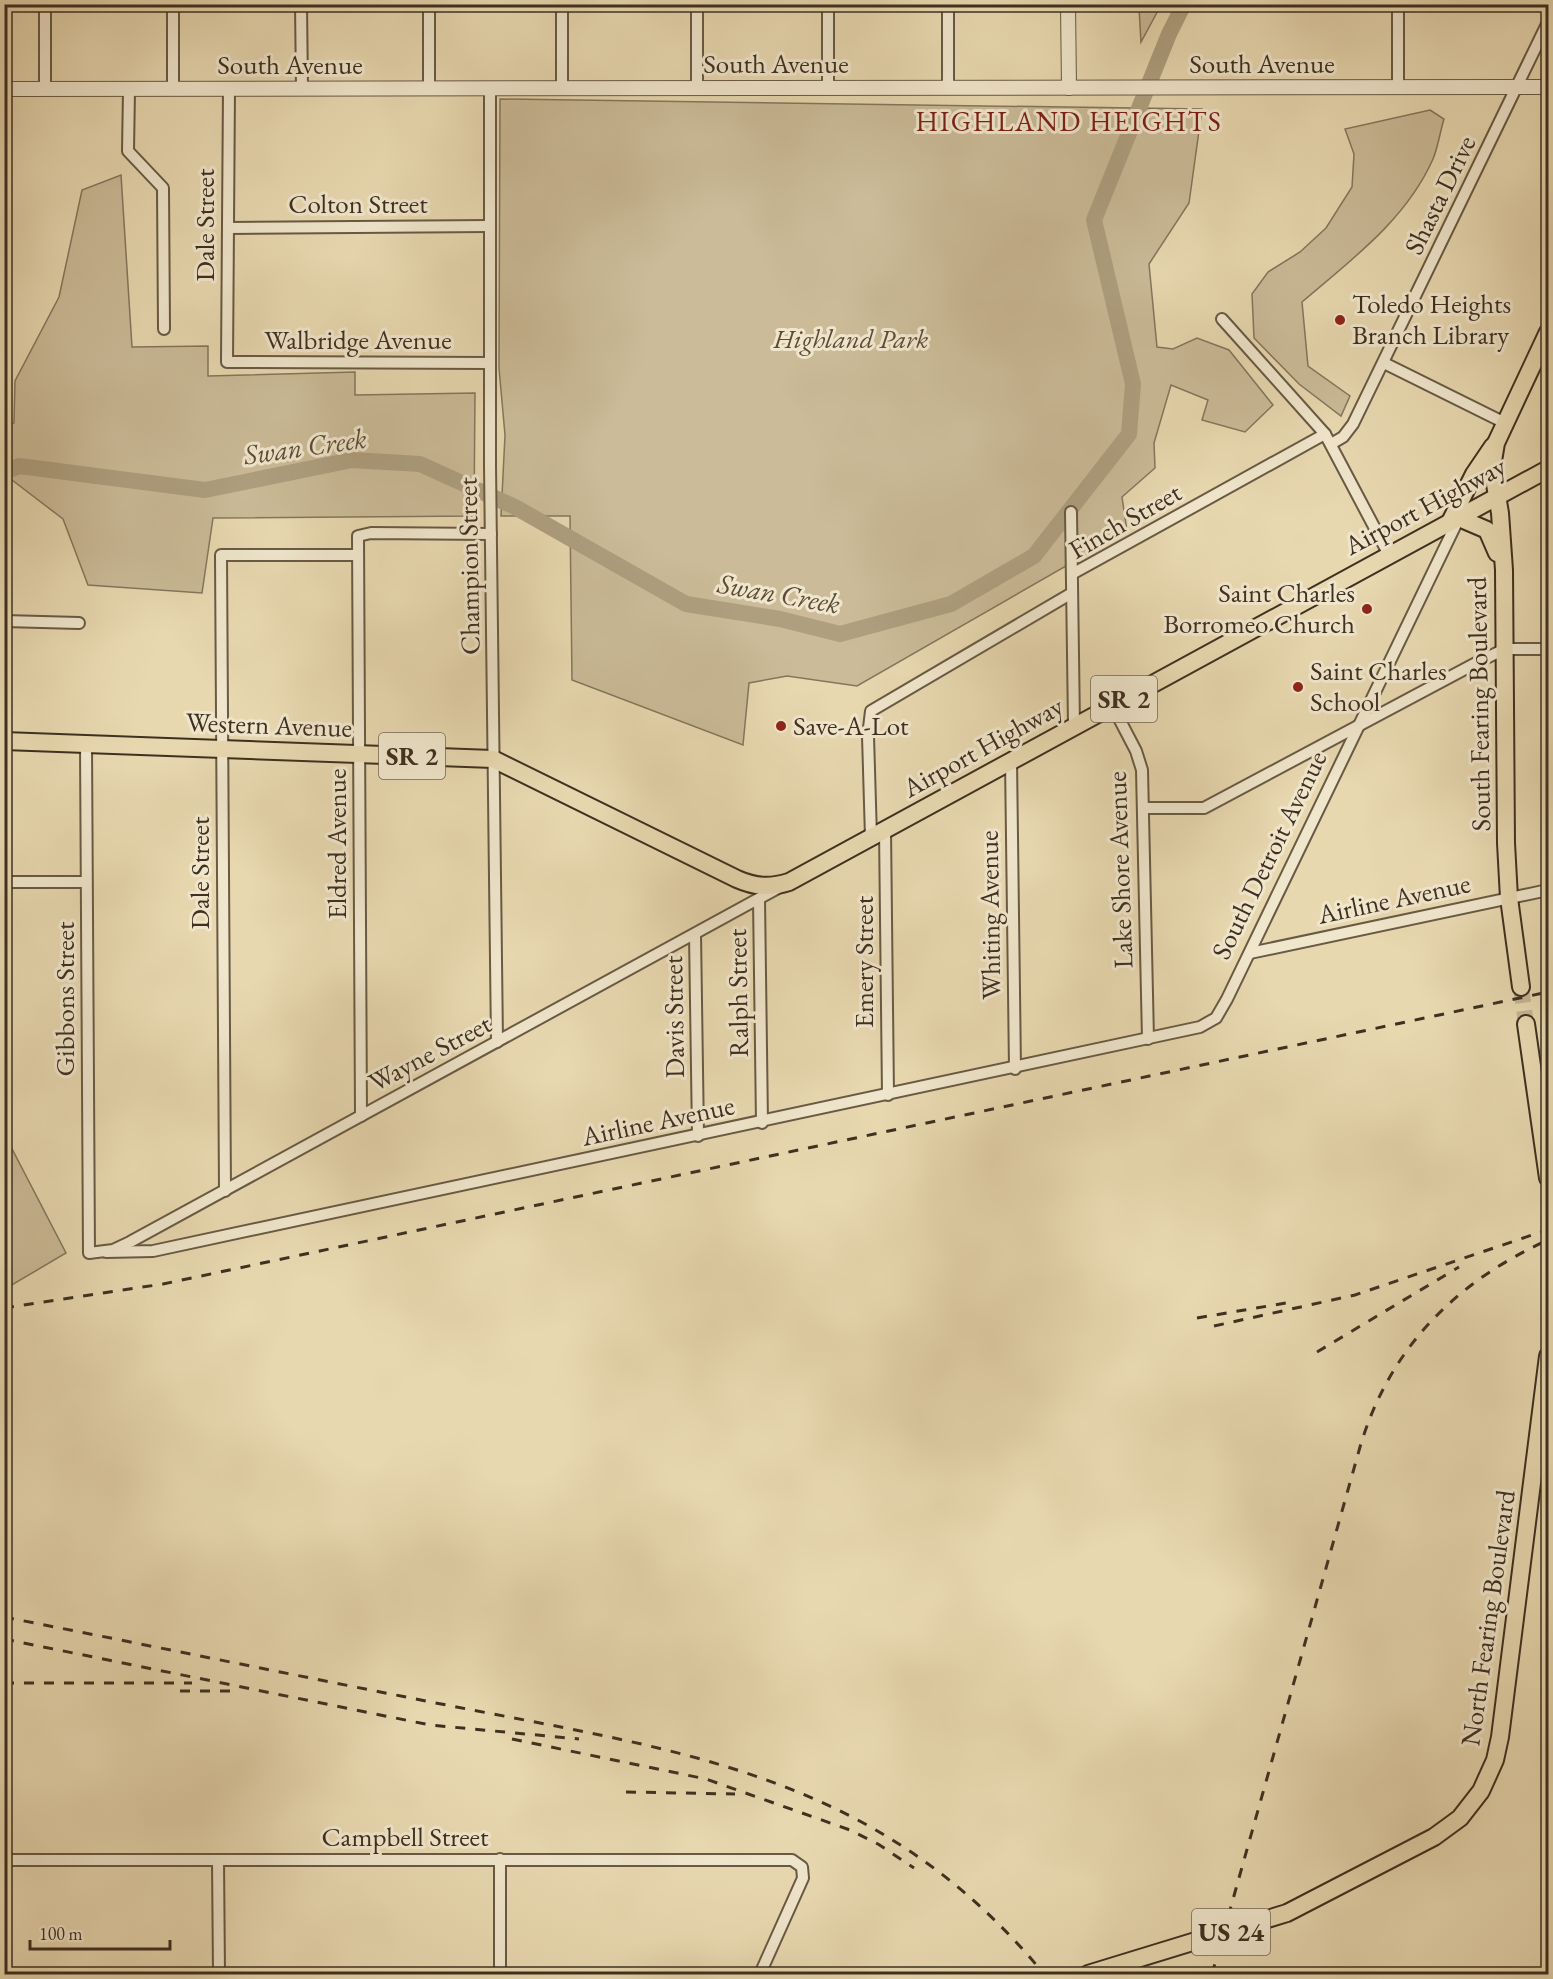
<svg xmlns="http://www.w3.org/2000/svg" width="1553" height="1979" font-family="'EB Garamond',serif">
<rect width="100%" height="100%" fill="#e8d8b0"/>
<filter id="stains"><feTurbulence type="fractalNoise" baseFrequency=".00333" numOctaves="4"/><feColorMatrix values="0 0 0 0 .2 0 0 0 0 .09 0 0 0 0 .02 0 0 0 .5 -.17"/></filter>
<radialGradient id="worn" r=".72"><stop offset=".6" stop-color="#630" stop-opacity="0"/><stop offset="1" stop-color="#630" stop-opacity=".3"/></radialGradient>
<g fill="#cbbb98" stroke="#84765c" stroke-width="1.5">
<path d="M1141 5H1161L1141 42 1139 8Z"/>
<path d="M500 99 1202 109 1189 203 1149 264 1157 347 1173 349 1197 338 1229 350 1273 405 1245 432 1202 420 1208 400 1171 385 1154 443 1155 468 1122 497 1127 531 857 686 787 676 749 683 743 745 572 680 570 516H501L505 435 499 368Z"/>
<path d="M1430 110 1444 119C1440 132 1438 147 1433 159 1406 220 1351 260 1302 302L1308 366 1350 396 1341 416 1299 384 1254 338 1252 294 1268 272 1300 252 1326 228 1352 187 1354 154 1345 129Z"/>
<path d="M121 175 132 347 208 346V376L355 372V395L475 393 474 516 213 518 202 593 88 585 63 519 12 480 5 483V425L14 423 15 381 59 297 82 190Z"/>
<path d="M4 1064 9 1143 66 1253 5 1289Z"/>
</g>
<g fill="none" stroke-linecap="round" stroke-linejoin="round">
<path stroke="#ae9f7f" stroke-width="16" d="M4 472 19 466 205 490 352 460 420 464 515 507 686 604 780 619 840 634 951 604 1034 556 1129 434 1133 384 1094 220 1169 34 1184 4"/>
<path stroke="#c6b693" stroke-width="16" stroke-dasharray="16 8" stroke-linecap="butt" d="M1521 987 1526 1024"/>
<g stroke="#685a44" stroke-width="14">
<g id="minor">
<path d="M45 4V89"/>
<path d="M173 4V89"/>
<path d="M301 4 302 89"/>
<path d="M697 4V88"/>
<path d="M828 4V88"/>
<path d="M948 4V88"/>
<path d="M1398 4V87"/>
<path d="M229 89 227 362 490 363"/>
<path d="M429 89V4"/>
<path d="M490 89V466L497 1042"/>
<path d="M562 89V4"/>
<path d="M129 90 128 151 163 188 164 329"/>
<path d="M228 228 489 226"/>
<path d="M1222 319 1325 434 1389 555"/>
<path d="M1384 363 1505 423"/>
<path d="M1331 444 1343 437 1353 424 1548 22"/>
<path d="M1071 512 1074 726"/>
<path d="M1072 574 1325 434"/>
<path d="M4 621 79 623"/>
<path d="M1112 705 1136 751 1142 770 1148 1039"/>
<path d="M86 745 89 1253 113 1250 130 1242 778 888"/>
<path d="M1011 760 1015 1069"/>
<path d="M1144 808H1204L1478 662 1505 649H1548"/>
<path d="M885 829 888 1095"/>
<path d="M871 837 868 736 871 711 1072 593"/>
<path d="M4 882H86"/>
<path d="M759 899 762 1123"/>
<path d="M695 934 698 1136"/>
<path d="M1250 953 1548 890"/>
<path d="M361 1116 358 536 371 533 491 534"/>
<path d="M225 1191 221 555H358"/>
<path d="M106 1252 153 1251 1200 1027 1216 1018 1227 999 1459 518"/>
<path d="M4 1860H792L802 1867 803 1878 760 1974"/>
<path d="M218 1860 219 1974"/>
<path d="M500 1974V1859"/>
</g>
</g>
<g stroke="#685a44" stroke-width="16">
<g id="tertiary">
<path d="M1068 4 1069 88"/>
<path d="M4 89 1548 87"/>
</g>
</g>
<g stroke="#3e3020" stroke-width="20">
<g id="primary">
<path d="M1459 518 1487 530 1497 553"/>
<path d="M1450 522 1474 474 1493 446"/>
<path d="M4 741 493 759 737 879C755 887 770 888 789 882L1548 469"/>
<path d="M1521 987 1509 898 1506 843 1504 570 1500 513 1492 467 1496 443 1548 332"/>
<path d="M1526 1024 1548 1178"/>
<path d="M1088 1974 1287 1913 1434 1837 1460 1818 1481 1791 1495 1760 1500 1737 1548 1356"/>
</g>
</g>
<use href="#minor" stroke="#f0e6cc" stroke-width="10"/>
<use href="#tertiary" stroke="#f0e6cc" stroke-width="14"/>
<use href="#primary" stroke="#e8d8b0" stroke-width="16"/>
<g stroke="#3e3020" stroke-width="3" stroke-dasharray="10 10" stroke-linecap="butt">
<path d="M4 1308 163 1284 1548 992"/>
<path d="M1197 1318 1286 1303"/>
<path d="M1214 1326 1355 1295 1541 1232"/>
<path d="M1317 1352 1459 1267"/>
<path d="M4 1617C147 1645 289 1674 431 1702 673 1750 876 1770 1044 1974"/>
<path d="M4 1639 430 1725 579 1739"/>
<path d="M4 1683H192"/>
<path d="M180 1691H233"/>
<path d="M512 1739 706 1779 850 1830 878 1844 914 1868"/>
<path d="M626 1792 735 1794"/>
<path d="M1212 1974 1360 1447C1389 1349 1455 1282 1548 1240"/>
</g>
</g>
<g fill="#8f2418" stroke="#f0e6cc" stroke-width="2">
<circle cx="1340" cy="320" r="6"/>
<circle cx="1367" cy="609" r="6"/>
<circle cx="1298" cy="687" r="6"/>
<circle cx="781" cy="726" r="6"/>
</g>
<g text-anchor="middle" stroke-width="6" stroke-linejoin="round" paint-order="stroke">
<g fill="#f0e6cc" stroke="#736754" stroke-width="1.5">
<rect x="1091" y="676" width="66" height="46" rx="4.5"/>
<rect x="379" y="733" width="66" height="46" rx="4.5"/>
<rect x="1192" y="1909" width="78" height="46" rx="4.5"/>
</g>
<g font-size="26" font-weight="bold" fill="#3e3020">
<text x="1124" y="708">SR 2</text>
<text x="412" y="765">SR 2</text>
<text x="1231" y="1941">US 24</text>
</g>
<g font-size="27" fill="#3e3020" stroke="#f0e6cc">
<text x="776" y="73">South Avenue</text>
<text x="1262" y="73">South Avenue</text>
<text x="290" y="74">South Avenue</text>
<text transform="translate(1440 195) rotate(-64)" y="9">Shasta Drive</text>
<text x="358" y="213">Colton Street</text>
<text transform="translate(205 225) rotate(-90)" y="9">Dale Street</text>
<text x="358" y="349">Walbridge Avenue</text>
<text transform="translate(1425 506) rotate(-28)" y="9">Airport Highway</text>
<text transform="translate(1125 521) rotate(-30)" y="9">Finch Street</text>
<text transform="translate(469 566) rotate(-91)" y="9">Champion Street</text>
<text transform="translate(1479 704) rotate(-91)" y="9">South Fearing Boulevard</text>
<text transform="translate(269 725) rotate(2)" y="9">Western Avenue</text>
<text transform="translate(983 747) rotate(-29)" y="9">Airport Highway</text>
<text transform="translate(337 844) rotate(-90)" y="9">Eldred Avenue</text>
<text transform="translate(1269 855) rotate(-64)" y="9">South Detroit Avenue</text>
<text transform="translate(1120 870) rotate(-92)" y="9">Lake Shore Avenue</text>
<text transform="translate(200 873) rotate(-90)" y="9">Dale Street</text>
<text transform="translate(1394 899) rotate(-12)" y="9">Airline Avenue</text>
<text transform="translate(990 915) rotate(-91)" y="9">Whiting Avenue</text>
<text transform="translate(864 962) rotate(-90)" y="9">Emery Street</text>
<text transform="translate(738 993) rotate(-91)" y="9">Ralph Street</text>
<text transform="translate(65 999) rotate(-90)" y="9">Gibbons Street</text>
<text transform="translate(674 1017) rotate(-91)" y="9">Davis Street</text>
<text transform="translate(430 1053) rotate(-28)" y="9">Wayne Street</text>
<text transform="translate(658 1121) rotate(-12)" y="9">Airline Avenue</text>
<text transform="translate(1488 1618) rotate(-82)" y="9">North Fearing Boulevard</text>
<text x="405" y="1846">Campbell Street</text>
</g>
<g font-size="27" fill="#3e3020" stroke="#f0e6cc" text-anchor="start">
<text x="1352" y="313">Toledo Heights<tspan x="1352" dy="31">Branch Library</tspan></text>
<text x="1355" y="602" text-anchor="end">Saint Charles<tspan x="1355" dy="31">Borromeo Church</tspan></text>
<text x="1310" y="680">Saint Charles<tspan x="1310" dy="31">School</tspan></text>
<text x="793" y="735">Save-A-Lot</text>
</g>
<g font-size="27" font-style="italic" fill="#5a4c38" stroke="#f0e6cc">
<text x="851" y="348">Highland Park</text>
</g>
<g font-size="28" letter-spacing="1.5" fill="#7a1f14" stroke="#f0e6cc">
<text x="1069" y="131">HIGHLAND HEIGHTS</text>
</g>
<g font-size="28" font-style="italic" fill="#5a4c38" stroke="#f0e6cc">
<text transform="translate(305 446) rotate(-8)" y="10">Swan Creek</text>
<text transform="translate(779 593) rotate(10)" y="10">Swan Creek</text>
</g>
</g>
<rect width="1553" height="1979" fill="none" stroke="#e8d8b0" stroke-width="24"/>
<rect x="6" y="6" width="1541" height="1967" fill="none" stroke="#3e3020" stroke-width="3"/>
<rect x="12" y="12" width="1529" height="1955" fill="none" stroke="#3e3020" stroke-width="1.5"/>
<path d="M30 1940v9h140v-9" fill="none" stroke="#3e3020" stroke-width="3"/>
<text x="39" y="1940" font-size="18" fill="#3e3020" stroke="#f0e6cc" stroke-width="4.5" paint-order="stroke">100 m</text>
<rect width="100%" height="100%" filter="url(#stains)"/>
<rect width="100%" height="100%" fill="url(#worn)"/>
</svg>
